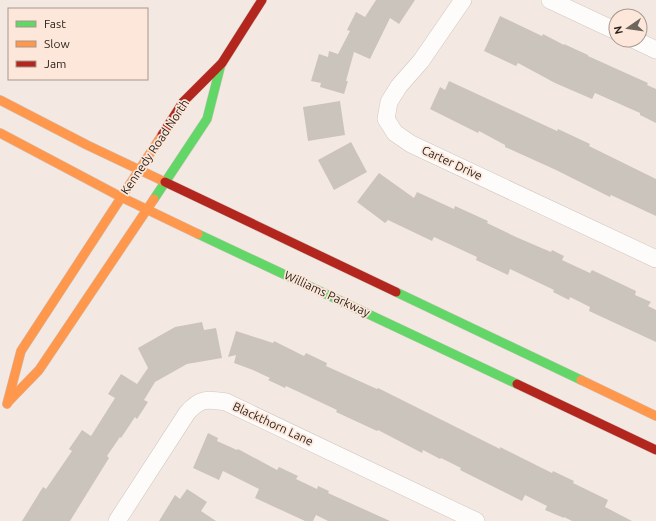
<svg xmlns="http://www.w3.org/2000/svg" width="656" height="521" font-family="Ubuntu,sans-serif">
<rect width="100%" height="100%" fill="#f4e9e2"/>
<g fill="#cbc4bd">
<path d="M376 0H415L399 24 390 18 370 59 354 52 346 81H348L344 94 320 87 321 83 311 81 319 54 328 57 329 51 338 54 350 31 347 30 356 12 365 17Z"/>
<path d="M500 16 542 36 543 34 564 45V44L588 55V56L648 83 647 85 656 89V123L640 115V113L595 93 592 99 555 83 518 63 516 66 484 51Z"/>
<path d="M449 81 557 131 558 129 590 144 589 146 656 179V216L611 195 610 197 556 170 505 147V145L479 131 478 133 430 109 440 87 445 90Z"/>
<path d="M340 101 345 135 308 141 303 107Z"/>
<path d="M351 142 367 172 334 190 318 160Z"/>
<path d="M379 173 414 198 417 192 454 209 455 206 488 221 487 223 516 237 551 252 552 250 564 256 562 260 590 273 592 270 636 291 635 295 651 302 648 306 656 310V342L589 311 590 307 570 297 569 300 553 292 554 290 510 269 508 275 476 260 477 257 434 237 432 241 388 220 385 223 357 202Z"/>
<path d="M202 322 204 330 216 328 222 358 187 364 155 382 144 400 148 402 137 419 135 417 121 438 120 437 107 456 109 458 70 521H22L43 487 46 489 72 451 69 449 82 430 91 436 115 398 108 394 121 374 137 384 148 368 138 348 175 327Z"/>
<path d="M236 331 273 343 274 341 304 356 306 353 327 363 326 366 377 389 378 388 500 449V447L552 473 553 471 574 481 573 483 608 500 605 507 632 521H572L564 517V518L545 510 547 506 525 495 522 501 460 470 461 468 441 458 440 459 423 450 422 453 378 430 377 431 336 412 337 410 286 386 285 388 268 380 270 378 253 370 234 363 236 355 228 357Z"/>
<path d="M208 433 218 438 217 441 237 450 238 449 277 470 279 467 298 476 296 479 317 489 318 486 329 491 328 493 390 521H328L316 515 313 521H305L255 498 259 489 223 471 219 480 193 468Z"/>
<path d="M187 489 207 502 201 511 216 521H159L175 495 180 499Z"/>
</g>
<g fill="none" stroke-linecap="round" stroke-linejoin="round">
<g stroke="#cfc6bf" stroke-width="18">
<g id="street">
<path d="M463 0 421 61 399 86 389 102 386 119 395 133 411 144 656 259"/>
<path d="M550 0 616 31"/>
<path d="M635 40 656 50"/>
<path d="M117 521 187 413C200 398 207 399 226 402L476 521"/>
</g>
</g>
<g stroke="#cfc6bf" stroke-width="10">
<g id="fast">
<path d="M154 199 207 119 221 64"/>
<path d="M198 234 517 384"/>
<path d="M396 292 581 380"/>
</g>
</g>
<g stroke="#cfc6bf" stroke-width="10">
<g id="slow">
<path d="M0 100 87 145 165 182"/>
<path d="M0 133 121 197 198 234"/>
<path d="M581 380 656 416"/>
<path d="M8 402 39 370 154 199"/>
<path d="M7 404 21 351 162 135"/>
</g>
</g>
<g stroke="#cfc6bf" stroke-width="10">
<g id="jam">
<path d="M162 135 183 102 222 63 262 0"/>
<path d="M165 182 396 292"/>
<path d="M517 384 656 450"/>
</g>
</g>
<use href="#street" stroke="#fdfcfb" stroke-width="17"/>
<use href="#fast" stroke="#63d668" stroke-width="9"/>
<use href="#slow" stroke="#ff974d" stroke-width="9"/>
<use href="#jam" stroke="#b3261e" stroke-width="9"/>
</g>
<g text-anchor="middle" stroke-width="3.5" stroke-linejoin="round" paint-order="stroke">
<g font-size="12" fill="#271e18" stroke="#fce7da">
<text transform="translate(155 147) rotate(-56)" y="4">Kennedy Road North</text>
<text transform="translate(452 163) rotate(25)" y="4">Carter Drive</text>
<text transform="translate(327 294) rotate(25)" y="4">Williams Parkway</text>
<text transform="translate(273 424) rotate(25)" y="4">Blackthorn Lane</text>
</g>
</g>
<rect x="8" y="8" width="140" height="72" fill="#fce7da" stroke="#a7978c"/>
<rect x="16" y="21" width="20" height="6" fill="#63d668" stroke="#a7978c"/>
<text x="44" y="28" font-size="12" fill="#271e18">Fast</text>
<rect x="16" y="41" width="20" height="6" fill="#ff974d" stroke="#a7978c"/>
<text x="44" y="48" font-size="12" fill="#271e18">Slow</text>
<rect x="16" y="61" width="20" height="6" fill="#b3261e" stroke="#a7978c"/>
<text x="44" y="68" font-size="12" fill="#271e18">Jam</text>
<g transform="translate(628 28) rotate(257)"><circle r="19" fill="#fce7da" stroke="#a7978c"/>
<path d="M0-3L7 15L0 10L-7 15Z" fill="#6f655f"/>
<text y="-6" font-size="11" font-weight="bold" text-anchor="middle" fill="#271e18">N</text>
</g>
</svg>
